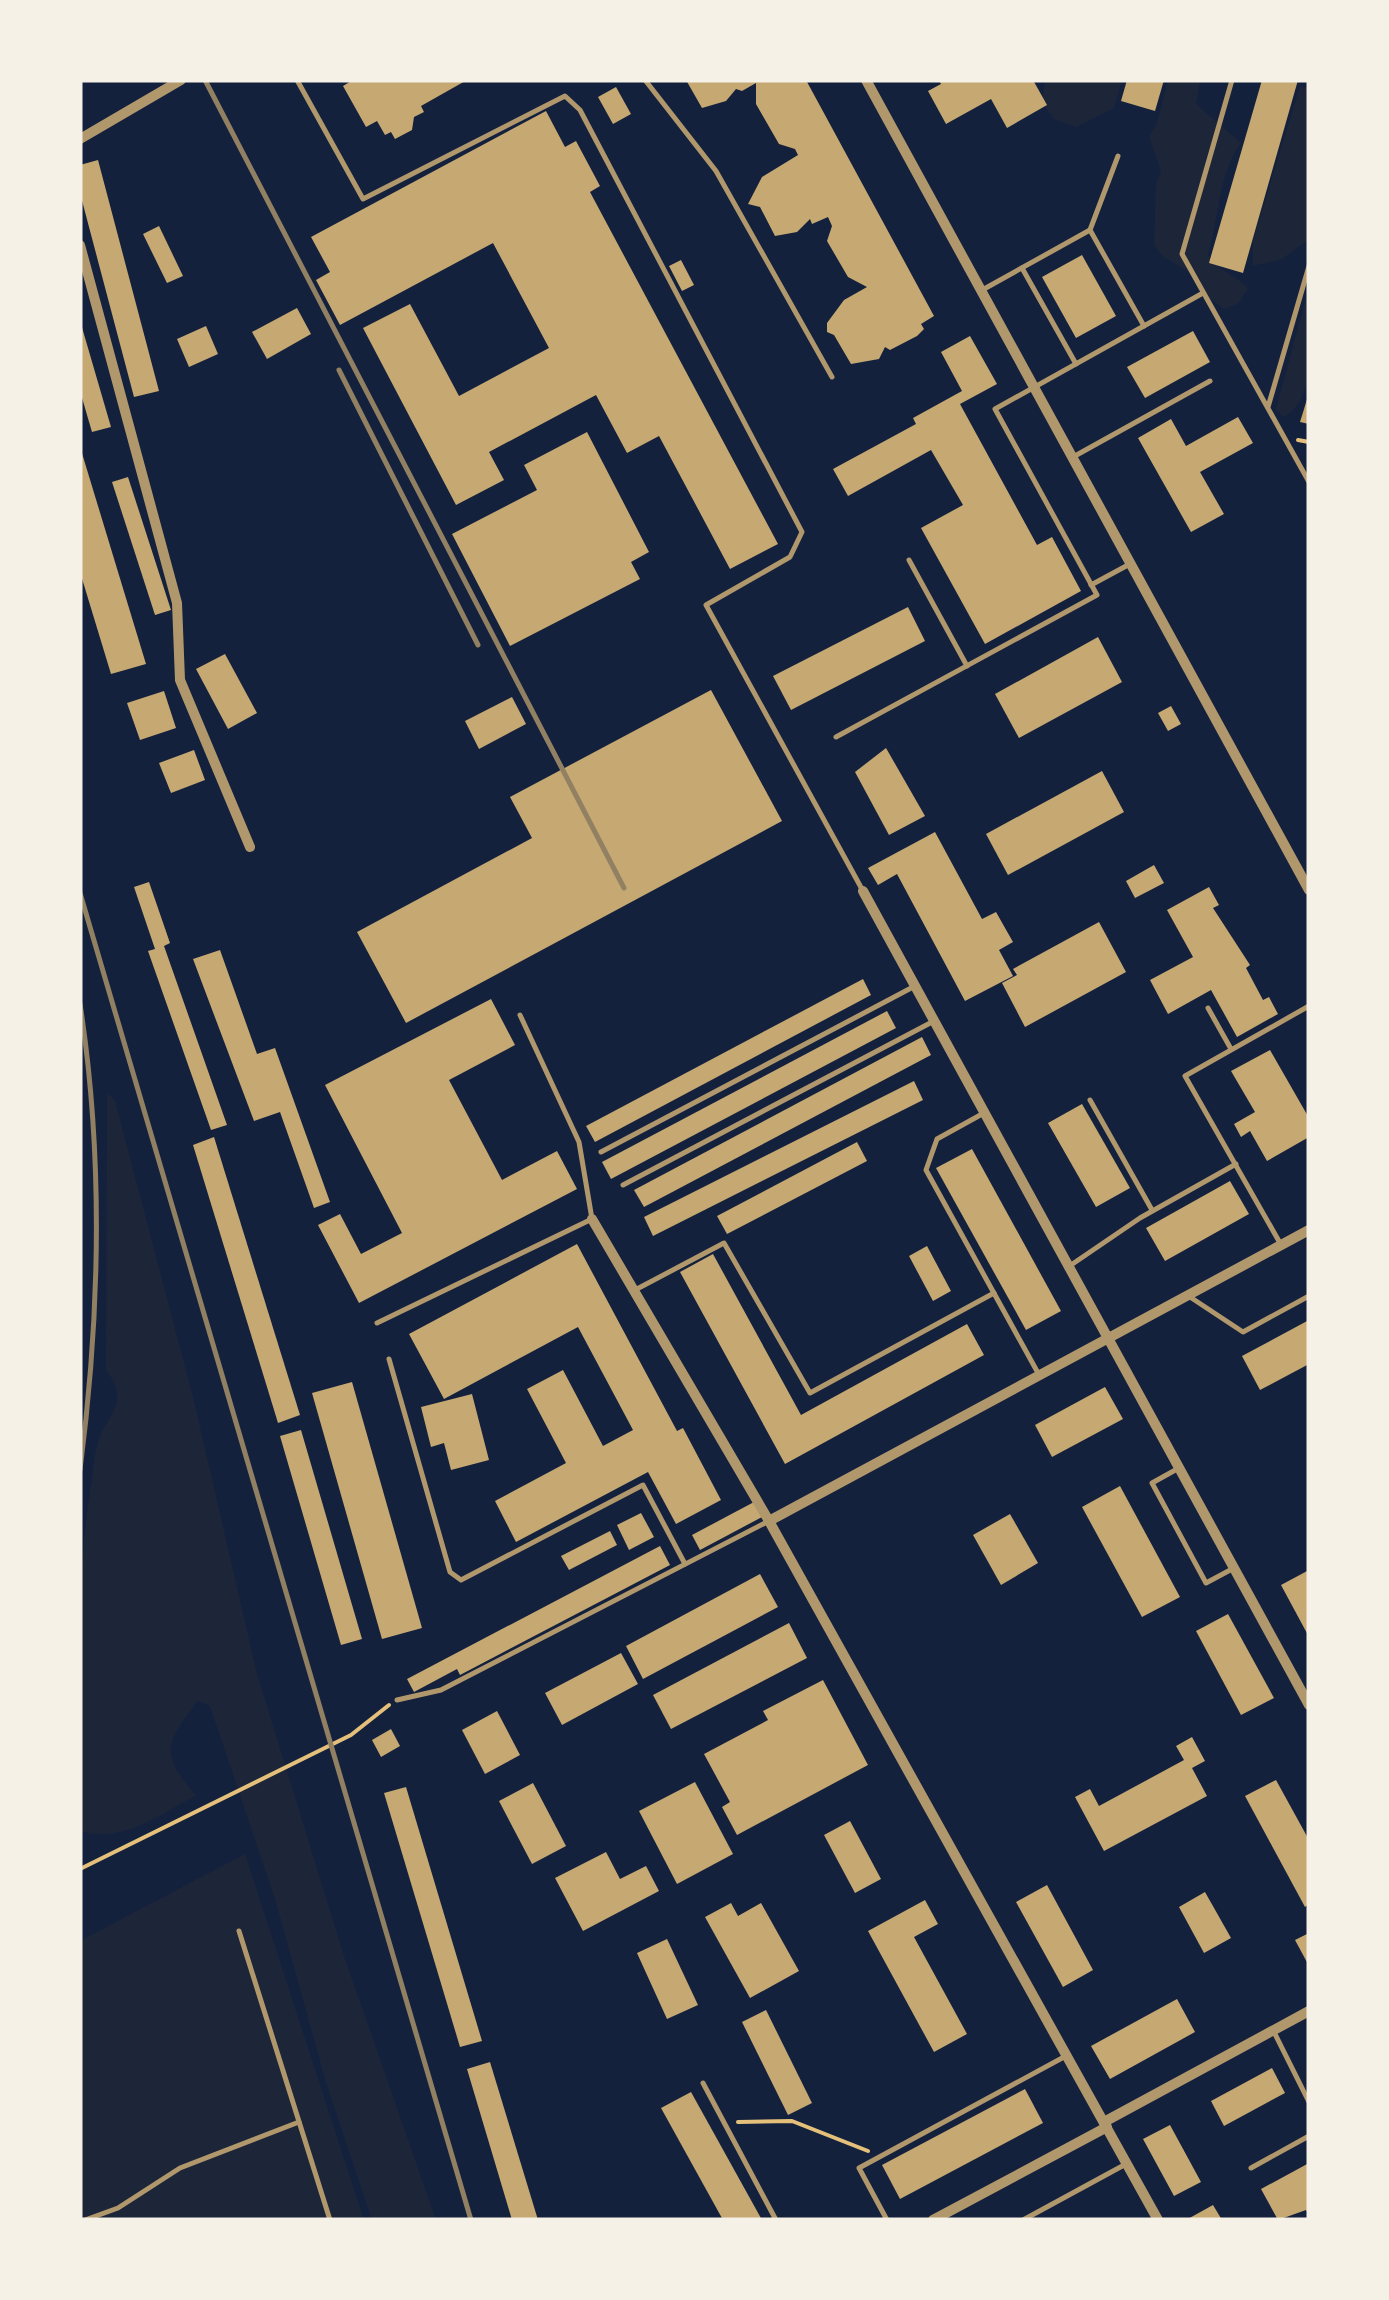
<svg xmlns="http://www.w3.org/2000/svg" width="1389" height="2300" font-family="Roboto,sans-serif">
<rect width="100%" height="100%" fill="#14213d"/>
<g fill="#1d2539">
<path d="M1045 80H1122L1114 108 1076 127 1054 119 1042 102Z"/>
<path d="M1168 80H1200L1196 104 1241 143C1218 174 1219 218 1208 255 1218 271 1234 274 1248 288L1239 303 1224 309 1198 290 1195 275 1163 257 1154 245 1156 184 1161 171 1149 136 1157 124Z"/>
<path d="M1300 86 1309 88V239L1282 259 1253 266V241Z"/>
<path d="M1309 287C1309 326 1322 395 1284 417L1276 409Z"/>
<path d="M107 1092 115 1101 193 1397 257 1674 343 1953 436 2220H372L325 2079 275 1899 210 1706 198 1701C165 1743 159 1754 196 1795 160 1815 122 1844 80 1831 80 1715 73 1598 91 1485 94 1470 94 1452 99 1439 109 1412 131 1402 106 1370Z"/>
<path d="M245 1854 364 2220H80V1941Z"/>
</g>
<g fill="#c6a872">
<path d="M353 80H467L421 106 424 112 414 117 412 130 395 139 391 132 385 135 377 121 366 127 343 86Z"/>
<path d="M686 80H806L934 316 921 324 924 329 917 336 890 350 885 347 879 359 851 364 834 335 827 332V323L844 300 867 287 848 277 827 241 832 226 828 217 812 224 810 219 797 232 775 236 760 207 748 204 762 177 798 155 795 149 779 144 756 104V83L742 91 736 89 726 101 702 108Z"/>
<path d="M939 80H1033L1047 105 1007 128 991 99 946 124 928 91 941 84Z"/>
<path d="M1127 80H1164L1155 111 1121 101Z"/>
<path d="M1262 80H1298L1243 273 1209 263Z"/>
<path d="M616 87 631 114 613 124 598 97Z"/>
<path d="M546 111 565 147 576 141 600 186 590 192 778 544 730 569 659 436 627 453 596 395 489 452 504 480 456 505 363 328 410 304 459 396 549 348 493 243 340 325 316 280 330 272 311 237Z"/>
<path d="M98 160 159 391 134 397 80 193V165Z"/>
<path d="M159 226 183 276 167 283 143 234Z"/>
<path d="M1082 255 1116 316 1076 338 1042 277Z"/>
<path d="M681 260 694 285 682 291 669 266Z"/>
<path d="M297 308 311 334 267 359 252 332Z"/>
<path d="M81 324 111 427 92 432 80 391Z"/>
<path d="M206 326 218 354 189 367 177 339Z"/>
<path d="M1193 331 1210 362 1145 398 1127 367Z"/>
<path d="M970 336 997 384 960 404 1037 545 1052 537 1081 591 985 644 921 528 963 505 931 450 848 496 833 469 916 424 913 418 962 391 941 352Z"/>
<path d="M1309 393V424L1300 422Z"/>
<path d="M1238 417 1253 443 1200 472 1224 514 1191 532 1138 438 1171 419 1186 446Z"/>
<path d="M587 432 649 552 631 562 640 579 510 646 452 534 537 490 524 465Z"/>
<path d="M81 450 146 664 111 674 80 572Z"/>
<path d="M128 477 171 610 155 615 112 482Z"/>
<path d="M908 607 925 641 791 710 773 676Z"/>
<path d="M1098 637 1122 682 1019 738 995 694Z"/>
<path d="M225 654 257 713 228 729 196 669Z"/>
<path d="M711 690 782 821 406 1023 357 932 532 838 510 797Z"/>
<path d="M164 691 176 728 140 740 127 703Z"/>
<path d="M512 697 526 724 479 749 465 721Z"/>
<path d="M1171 706 1181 724 1168 731 1158 713Z"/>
<path d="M886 748 925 816 889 835 855 772Z"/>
<path d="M194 750 205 780 171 793 159 763Z"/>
<path d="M1102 771 1124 812 1008 875 986 834Z"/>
<path d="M935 832 982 919 996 912 1013 942 999 950 1013 976 965 1001 897 874 878 885 868 868Z"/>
<path d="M1154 865 1164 883 1135 898 1126 881Z"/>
<path d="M149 882 170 943 164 946 227 1125 211 1130 148 951 155 949 134 887Z"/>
<path d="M1209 887 1219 905 1213 908 1250 965 1246 968 1263 1000 1269 997 1278 1014 1237 1037 1211 990 1168 1014 1150 980 1193 957 1167 910Z"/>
<path d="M1099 922 1126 972 1025 1027 1002 983 1017 975 1013 969Z"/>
<path d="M220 950 257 1054 275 1048 330 1202 314 1208 280 1112 254 1121 193 959Z"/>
<path d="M863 979 871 995 595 1142 586 1126Z"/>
<path d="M491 999 515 1045 449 1080 502 1180 557 1151 577 1189 359 1303 318 1225 340 1214 361 1254 402 1233 325 1085Z"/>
<path d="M887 1011 896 1028 611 1179 602 1162Z"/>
<path d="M922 1037 931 1055 644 1207 634 1190Z"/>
<path d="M1270 1050 1309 1118V1137L1267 1161 1250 1131 1241 1137 1234 1124 1255 1112 1231 1071Z"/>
<path d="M914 1081 923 1100 653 1236 644 1217Z"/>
<path d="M1082 1104 1130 1188 1096 1207 1048 1123Z"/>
<path d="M214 1137 300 1415 278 1423 193 1145Z"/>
<path d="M857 1142 867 1161 727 1234 717 1216Z"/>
<path d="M972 1149 1061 1311 1026 1330 936 1168Z"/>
<path d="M1230 1181 1249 1214 1165 1261 1146 1228Z"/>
<path d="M577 1244 677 1431 683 1428 721 1500 676 1524 648 1472 516 1542 495 1501 566 1463 527 1389 563 1370 603 1446 633 1430 578 1327 444 1399 409 1334Z"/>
<path d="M927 1246 951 1291 933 1301 909 1256Z"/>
<path d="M713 1254 801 1415 967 1324 984 1355 785 1464 680 1272Z"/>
<path d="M1309 1320V1364L1260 1390 1242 1356Z"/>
<path d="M352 1382 422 1628 382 1639 312 1393Z"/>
<path d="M1105 1387 1123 1419 1052 1457 1035 1425Z"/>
<path d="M472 1394 489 1460 451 1470 444 1443 431 1447 421 1407Z"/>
<path d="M301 1430 362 1639 341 1645 280 1436Z"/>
<path d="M1120 1486 1180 1597 1142 1617 1082 1507Z"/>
<path d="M754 1502 762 1517 700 1550 692 1535Z"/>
<path d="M641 1513 654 1537 629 1550 617 1525Z"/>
<path d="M1010 1514 1038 1563 1001 1585 973 1535Z"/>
<path d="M610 1531 617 1545 569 1570 561 1556Z"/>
<path d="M660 1546 670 1565 460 1675 457 1669 414 1692 407 1679Z"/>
<path d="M1309 1570V1637L1281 1585Z"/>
<path d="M760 1574 778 1607 643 1679 626 1646Z"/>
<path d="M1228 1614 1274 1698 1241 1715 1196 1631Z"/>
<path d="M789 1623 807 1658 671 1729 653 1695Z"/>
<path d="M621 1653 638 1684 562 1725 545 1693Z"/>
<path d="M823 1680 868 1765 737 1835 722 1807 730 1802 704 1754 768 1720 763 1711Z"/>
<path d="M497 1711 520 1755 485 1774 462 1730Z"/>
<path d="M391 1729 400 1746 381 1757 372 1740Z"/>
<path d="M1192 1737 1205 1761 1192 1768 1207 1796 1104 1851 1075 1797 1090 1789 1099 1806 1184 1760 1176 1746Z"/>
<path d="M1276 1780 1309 1840V1904L1305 1907 1245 1796Z"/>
<path d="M695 1782 733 1854 677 1884 639 1811Z"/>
<path d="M533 1783 566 1846 532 1864 499 1801Z"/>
<path d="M406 1787 482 2041 460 2047 384 1793Z"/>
<path d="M850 1821 881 1879 855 1893 824 1835Z"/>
<path d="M606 1852 620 1879 646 1866 659 1891 583 1931 555 1878Z"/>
<path d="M1047 1885 1093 1970 1063 1987 1016 1902Z"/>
<path d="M1205 1892 1231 1938 1204 1953 1179 1907Z"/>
<path d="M925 1900 938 1924 914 1937 967 2034 934 2052 868 1931Z"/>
<path d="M731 1903 738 1916 761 1903 799 1971 750 1998 705 1917Z"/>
<path d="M1309 1933V1966L1295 1940Z"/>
<path d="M667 1939 698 2005 667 2019 637 1953Z"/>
<path d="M1177 1999 1195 2032 1110 2079 1091 2046Z"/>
<path d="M766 2010 812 2103 788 2115 742 2022Z"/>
<path d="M490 2062 538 2220H512L467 2069Z"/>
<path d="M1272 2068 1285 2093 1224 2126 1211 2101Z"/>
<path d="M1025 2089 1043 2123 900 2199 882 2165Z"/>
<path d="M691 2092 762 2220H723L661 2108Z"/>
<path d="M1170 2125 1201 2182 1174 2196 1143 2139Z"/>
<path d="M1309 2163V2215L1306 2210 1278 2220 1261 2189Z"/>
<path d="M1213 2205 1222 2220H1186Z"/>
</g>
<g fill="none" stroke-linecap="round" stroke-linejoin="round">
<g stroke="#e5c07b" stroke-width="4">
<path d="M1298 440 1309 442"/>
<path d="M80 1869 351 1735 389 1705"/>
<path d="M738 2122 792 2121 868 2151"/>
</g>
<g stroke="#b1986c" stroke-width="5">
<path d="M297 80 363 199 565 96 580 110 802 532 790 557 706 605 863 891"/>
<path d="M645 80 716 171 832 377"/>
<path d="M1232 80 1182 254 1309 482"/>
<path d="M1090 230 1118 156"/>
<path d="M1022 268 1076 364"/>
<path d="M984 289 1090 230 1144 326"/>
<path d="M1268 407 1309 266"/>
<path d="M1073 457 1210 381"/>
<path d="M909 560 967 666"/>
<path d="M1091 585 1128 565"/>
<path d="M836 737 1097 595 995 409 1203 293"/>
<path d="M1208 1008 1231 1049"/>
<path d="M1090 1100 1152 1210"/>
<path d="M984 1113 937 1139 926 1170 1038 1373"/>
<path d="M601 1152 915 986"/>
<path d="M623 1185 934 1021"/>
<path d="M1280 1243 1185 1076 1309 1006"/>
<path d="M1071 1265 1140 1218 1236 1164"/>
<path d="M635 1290 724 1243 810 1393 994 1293"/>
<path d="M1190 1297 1243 1332 1309 1296"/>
<path d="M377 1323 592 1219 579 1142 520 1015"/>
<path d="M389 1359 450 1572 461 1580 643 1485 685 1564"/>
<path d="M1179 1468 1152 1483 1206 1583 1234 1568"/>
<path d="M397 1700 441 1690 767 1522"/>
<path d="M239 1931 330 2220"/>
<path d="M1273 2030 1309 2102"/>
<path d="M703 2083 776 2220"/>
<path d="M1251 2168 1309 2136"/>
<path d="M85 2220 118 2208 180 2168 299 2122"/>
<path d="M887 2220 859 2168 1064 2057"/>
<path d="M1023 2220 1126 2164"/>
</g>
<g stroke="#b1986c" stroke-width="10">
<path d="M866 80 1309 890"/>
<path d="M80 139 181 80"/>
<path d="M80 245 177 603 180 680 250 847"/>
<path d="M863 891 1309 1705"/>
<path d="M592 1219 769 1521 1158 2220"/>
<path d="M769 1521 1309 1230"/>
<path d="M1104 2122 1309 2011"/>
<path d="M933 2220 1107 2127"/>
</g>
<g stroke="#918062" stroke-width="5">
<path d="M205 80 624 888"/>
<path d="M339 370 478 645"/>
<path d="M80 893 471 2220"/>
<path d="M80 1004C104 1159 100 1315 80 1470"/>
</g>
</g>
<rect width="1389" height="2300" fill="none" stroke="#f6f1e7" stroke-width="165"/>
</svg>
